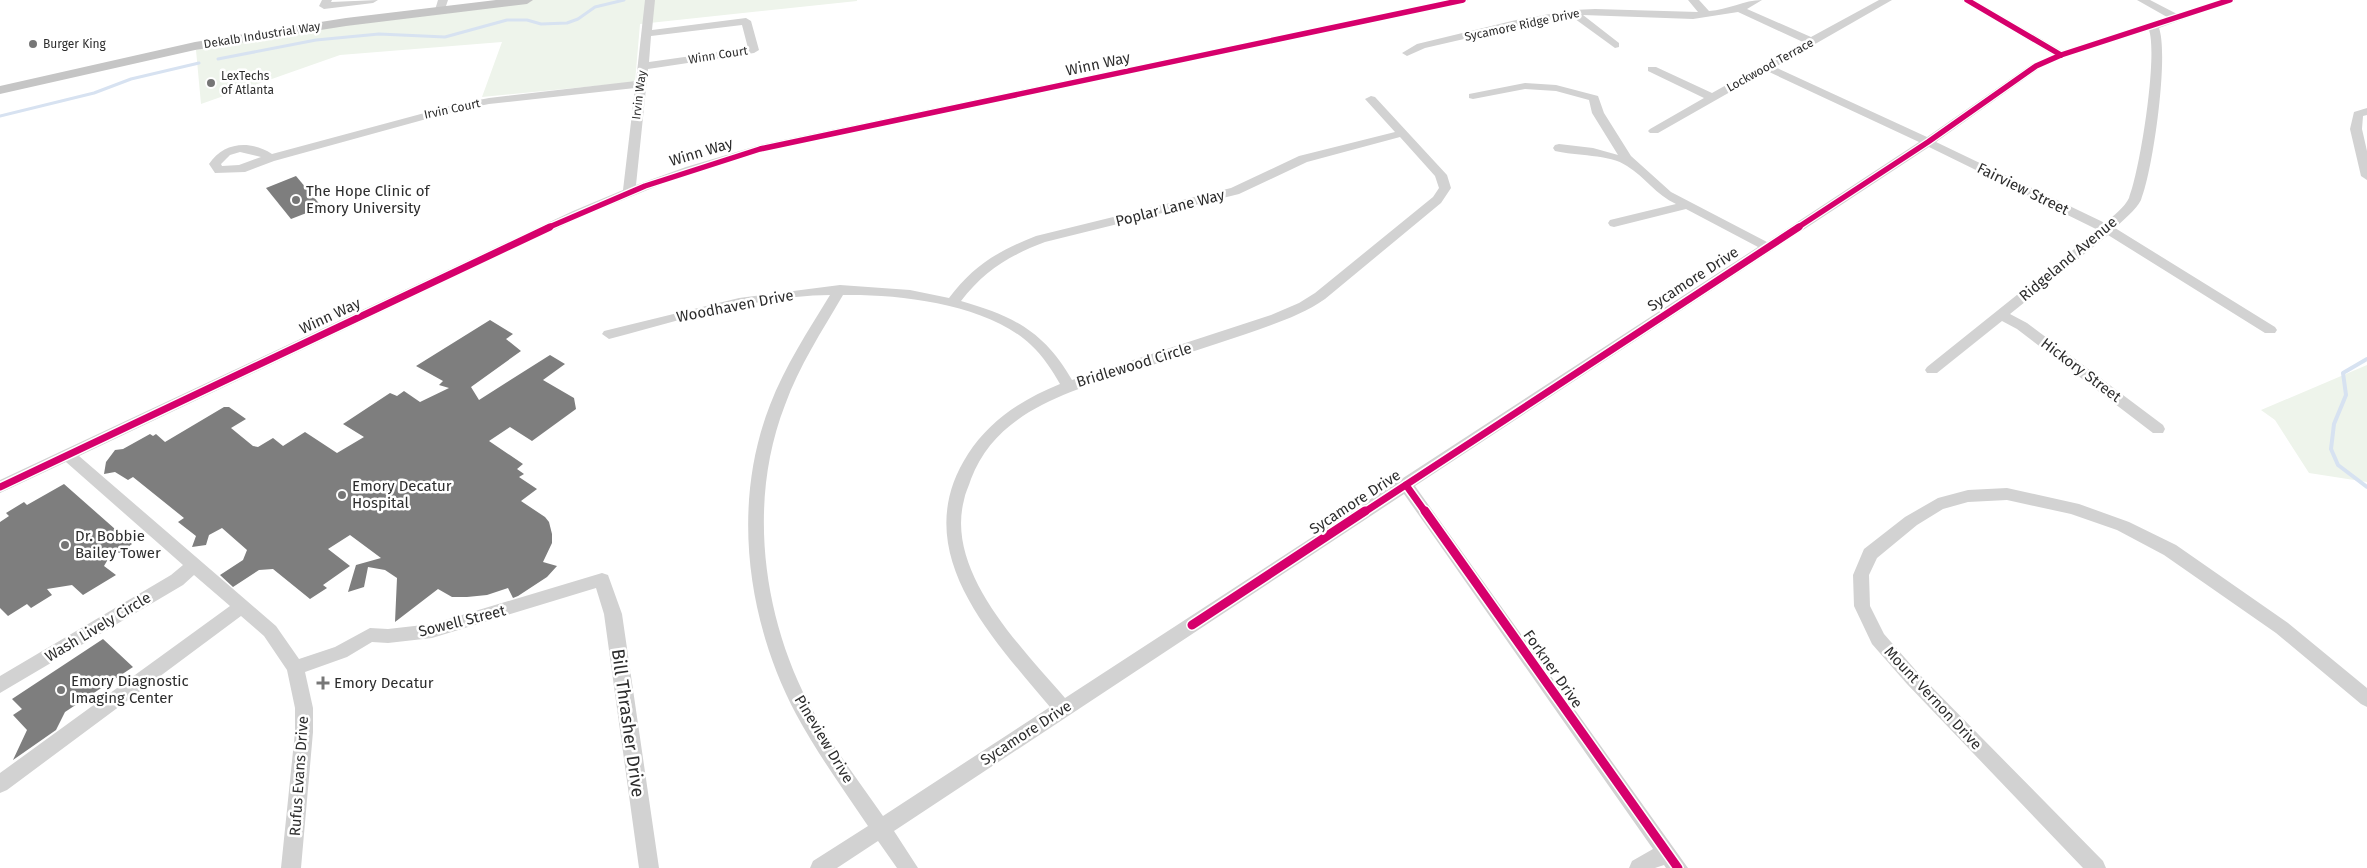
<svg xmlns="http://www.w3.org/2000/svg" width="2367" height="868" font-family="'Fira Sans',sans-serif">
<rect width="100%" height="100%" fill="#fff"/>
<g fill="#eef4eb">
<path d="M520 0H857V1L640 24 635 82 482 97 502 42 340 55 201 104 196 50 301 25Z"/>
<path d="M2367 365V482L2309 473 2275 420 2261 410Z"/>
</g>
<g fill="none" stroke-linecap="round" stroke-linejoin="round">
<g stroke="#d7e2f1" stroke-width="3">
<path d="M218 59 316 40 379 34 445 37 507 20H527L541 24 567 23 578 19 595 7 624 0"/>
<path d="M0 116 94 93 131 79 199 63"/>
</g>
<path stroke="#d7e2f1" stroke-width="4" d="M2367 359 2343 373 2346 395 2334 424 2331 449 2338 465 2367 487"/>
</g>
<g fill="#7e7e7e">
<path d="M296 176 322 207 291 219 266 188Z"/>
<path d="M490 320 513 334 506 339 521 351 471 387 479 400 550 355 565 364 543 380 574 398 576 409 532 441 510 427 489 441 523 464 517 469 524 474 519 477 537 489 521 501 545 517 549 522 552 534V543L543 562 557 566 547 577 518 596 513 598 508 588 487 595 467 597H452L438 589 395 622 397 578 385 570 368 567 364 587 348 592 356 565 381 558 350 535 328 549 350 566 323 585 327 588 310 599 273 569 259 570 233 587 220 575 243 560 247 550 222 528 209 535 206 545 192 547 196 536 178 522 184 518 133 477 128 480 115 472 104 474 106 462 115 450 123 449 150 434 153 436 156 434 165 442 224 407H229L246 419 231 428 253 446 258 447 273 438 283 446 305 432 337 453 364 437 343 424 390 393 397 396 404 391 420 402 449 388 439 385 443 381 416 366Z"/>
<path d="M64 484 132 544 119 553 114 549 104 566 116 575 83 595 72 585 47 589 52 595 31 608 27 604 8 616 0 608V522L9 516 6 513 24 502 27 505Z"/>
<path d="M103 639 133 667 65 712 56 730 13 760 27 730 13 715 22 709 12 699Z"/>
</g>
<g fill="none" stroke-linecap="round" stroke-linejoin="round">
<g fill="#d2d2d2" fill-rule="evenodd">
<path d="M322 0H332L331 2 378 0 373 3 324 9 319 6Z"/>
<path d="M438 0H448L444 12 440 13 435 10Z"/>
<path d="M645 0H655L652 30 746 18 751 21 759 50 754 53 648 69 636 185 686 167 760 145 1449 0H1468L1463 3 762 152 672 180 581 217 79 456 276 626 299 659 335 647 370 628 388 629 432 624 602 573 608 575 622 614 659 868H639L604 614 596 588 432 638 388 643 372 642 347 657 305 672 313 708V732L301 868H281L295 732V708L287 670 264 636 241 616 7 790 0 793V773L230 606 194 575 183 585 0 693V676L171 575 183 565 66 462 0 493V480L573 211 623 190 635 88 489 104 459 110 274 161 245 172 215 173 209 164C224 142 250 140 272 154L458 104 489 98 636 81ZM742 25 748 48 649 62 651 36ZM240 152 261 157 239 165 222 166 221 164 230 155Z"/>
<path d="M1688 0H1699L1709 11C1728 10 1744 0 1762 0L1747 9 1811 37 1879 0H1892L1775 67 1927 137 2032 64 2053 55 1962 0H1974L2062 51 2167 17 2137 0H2150L2177 14 2220 0H2235L2159 28C2169 56 2153 171 2141 200 2136 210 2123 220 2115 228L2275 327 2277 330 2275 333H2265L2108 235 2010 314 2027 323 2163 425 2165 429 2163 433H2153L2017 329 2002 321 1937 373H1927L1925 370 1927 367 2098 230 1929 147 1415 486 1688 868H1666L1664 865 1655 868H1629L1632 861 1653 849 1404 494 894 831 918 868H897L878 841 837 868H810L813 861 868 826C843 789 817 753 796 714 747 621 731 505 770 405 785 366 808 331 830 295 755 296 680 320 609 339L602 334 604 331 739 298 840 285 910 290 949 298C974 265 998 251 1036 236L1231 188 1299 156 1395 132 1365 99 1371 96 1375 97 1447 175 1451 188 1441 203 1325 299C1301 316 1273 324 1246 334 1208 347 1169 359 1131 372 1069 391 996 412 971 479 969 486 965 493 964 500 945 572 1022 648 1065 698L1758 247 1686 209 1614 227 1610 226 1608 223 1610 220 1676 204C1656 195 1645 177 1627 166 1610 154 1575 156 1555 151L1553 148 1555 145 1559 144 1593 148 1618 155 1592 113 1589 100 1556 91 1525 89 1473 99 1469 98V94L1525 83 1556 85 1598 96 1604 113 1631 156 1671 192 1767 242 1919 142 1767 71 1658 133H1650L1648 131 1650 129 1704 98 1648 71V67H1656L1712 93 1803 42 1738 12 1693 19 1583 15 1619 43V47L1615 48 1571 16 1516 27 1425 48 1407 56 1402 53 1417 44 1516 20 1573 10 1595 9 1698 12ZM2149 30C2158 56 2140 171 2129 198 2125 207 2113 216 2105 223L1936 142 2040 68 2065 57ZM1400 137 1435 176 1439 188 1433 197 1315 293 1299 303 1271 315 1072 380C1044 331 1013 316 961 301 984 271 1010 255 1045 242L1239 194 1307 162ZM843 295C900 294 988 304 1031 345 1043 356 1052 370 1060 384 1023 399 990 420 968 454 906 550 991 636 1050 707L883 816C857 779 829 742 808 702 762 613 748 500 785 405 799 366 822 331 843 295Z"/>
<path d="M2367 108V115L2363 116 2362 129 2367 151V180L2361 176 2350 129 2354 112Z"/>
<path d="M2007 488 2079 504 2129 522 2176 545 2288 623 2367 688V707L2361 704 2276 633 2164 555 2117 530 2071 514 2007 500 1968 502 1943 509 1917 525 1877 558 1869 575 1870 606 1884 634 1919 674 2103 861 2106 868H2083L1907 684 1872 644 1854 606 1853 575 1864 549 1905 517 1938 498 1968 490Z"/>
</g>
<path fill="#c5c5c5" fill-rule="evenodd" d="M496 0H533L527 4 346 26 195 50 0 94V86L195 42 346 18Z"/>
<g stroke="#fff" stroke-width="8">
<g id="cycleway-far2">
<path d="M1967 0 2061 55"/>
<path d="M547 228 645 186 760 149 1463 0"/>
<path d="M1797 228 1928 142 2036 66 2061 55 2230 0"/>
</g>
</g>
<g stroke="#fff" stroke-width="10">
<g id="cycleway-far1">
<path d="M1406 485 1426 513"/>
<path d="M0 487 550 227"/>
<path d="M1363 513 1799 227"/>
</g>
</g>
<g stroke="#fff" stroke-width="12">
<g id="cycleway">
<path d="M1425 511 1678 868"/>
<path d="M1192 625 1365 511"/>
</g>
</g>
<use href="#cycleway-far2" stroke="#d6006c" stroke-width="5.5"/>
<use href="#cycleway-far1" stroke="#d6006c" stroke-width="7"/>
<use href="#cycleway" stroke="#d6006c" stroke-width="9"/>
</g>
<g fill="#767676" stroke="#fff" stroke-width="2">
<circle cx="33" cy="44" r="5"/>
<circle cx="211" cy="83" r="5"/>
<circle cx="296" cy="200" r="5"/>
<circle cx="342" cy="495" r="5"/>
<circle cx="65" cy="545" r="5"/>
<path d="M320.5 675.5h5v5h5v5h-5v5h-5v-5h-5v-5h5z"/>
<circle cx="61" cy="690" r="5"/>
</g>
<g text-anchor="middle" stroke-width="5" stroke-linejoin="round" paint-order="stroke">
<g font-size="12" fill="#2d2d2d" stroke="#fff">
<text transform="translate(1522 25) rotate(-12)" y="4">Sycamore Ridge Drive</text>
<text transform="translate(262 35) rotate(-9)" y="4">Dekalb Industrial Way</text>
<text transform="translate(718 55) rotate(-9)" y="4">Winn Court</text>
<text transform="translate(1770 65) rotate(-29)" y="4">Lockwood Terrace</text>
<text transform="translate(639 95) rotate(-83)" y="4">Irvin Way</text>
<text transform="translate(452 109) rotate(-12)" y="4">Irvin Court</text>
</g>
<g font-size="12" fill="#2d2d2d" stroke="#fff" text-anchor="start">
<text x="43" y="48">Burger King</text>
<text x="221" y="80">LexTechs<tspan x="221" dy="14">of Atlanta</tspan></text>
</g>
<g font-size="15" fill="#2d2d2d" stroke="#fff">
<text transform="translate(1098 64) rotate(-12)" y="5">Winn Way</text>
<text transform="translate(701 152) rotate(-17)" y="5">Winn Way</text>
<text transform="translate(2023 189) rotate(26)" y="5">Fairview Street</text>
<text transform="translate(1170 208) rotate(-14)" y="5">Poplar Lane Way</text>
<text transform="translate(2068 259) rotate(-40)" y="5">Ridgeland Avenue</text>
<text transform="translate(1693 279) rotate(-33)" y="5">Sycamore Drive</text>
<text transform="translate(735 306) rotate(-11)" y="5">Woodhaven Drive</text>
<text transform="translate(330 316) rotate(-25)" y="5">Winn Way</text>
<text transform="translate(1134 365) rotate(-17)" y="5">Bridlewood Circle</text>
<text transform="translate(2081 370) rotate(37)" y="5">Hickory Street</text>
<text transform="translate(1355 502) rotate(-33)" y="5">Sycamore Drive</text>
<text transform="translate(462 621) rotate(-14)" y="5">Sowell Street</text>
<text transform="translate(98 627) rotate(-31)" y="5">Wash Lively Circle</text>
<text transform="translate(1553 669) rotate(55)" y="5">Forkner Drive</text>
<text transform="translate(1933 698) rotate(47)" y="5">Mount Vernon Drive</text>
<text transform="translate(1026 733) rotate(-33)" y="5">Sycamore Drive</text>
<text transform="translate(824 739) rotate(59)" y="5">Pineview Drive</text>
<text transform="translate(299 776) rotate(-86)" y="5">Rufus Evans Drive</text>
</g>
<g font-size="15" fill="#2d2d2d" stroke="#fff" text-anchor="start">
<text x="306" y="196">The Hope Clinic of<tspan x="306" dy="17">Emory University</tspan></text>
<text x="352" y="491">Emory Decatur<tspan x="352" dy="17">Hospital</tspan></text>
<text x="75" y="541">Dr. Bobbie<tspan x="75" dy="17">Bailey Tower</tspan></text>
<text x="71" y="686">Emory Diagnostic<tspan x="71" dy="17">Imaging Center</tspan></text>
<text x="334" y="688">Emory Decatur</text>
</g>
<g font-size="18" fill="#2d2d2d" stroke="#fff">
<text transform="translate(628 723) rotate(82)" y="6">Bill Thrasher Drive</text>
</g>
</g>
</svg>
